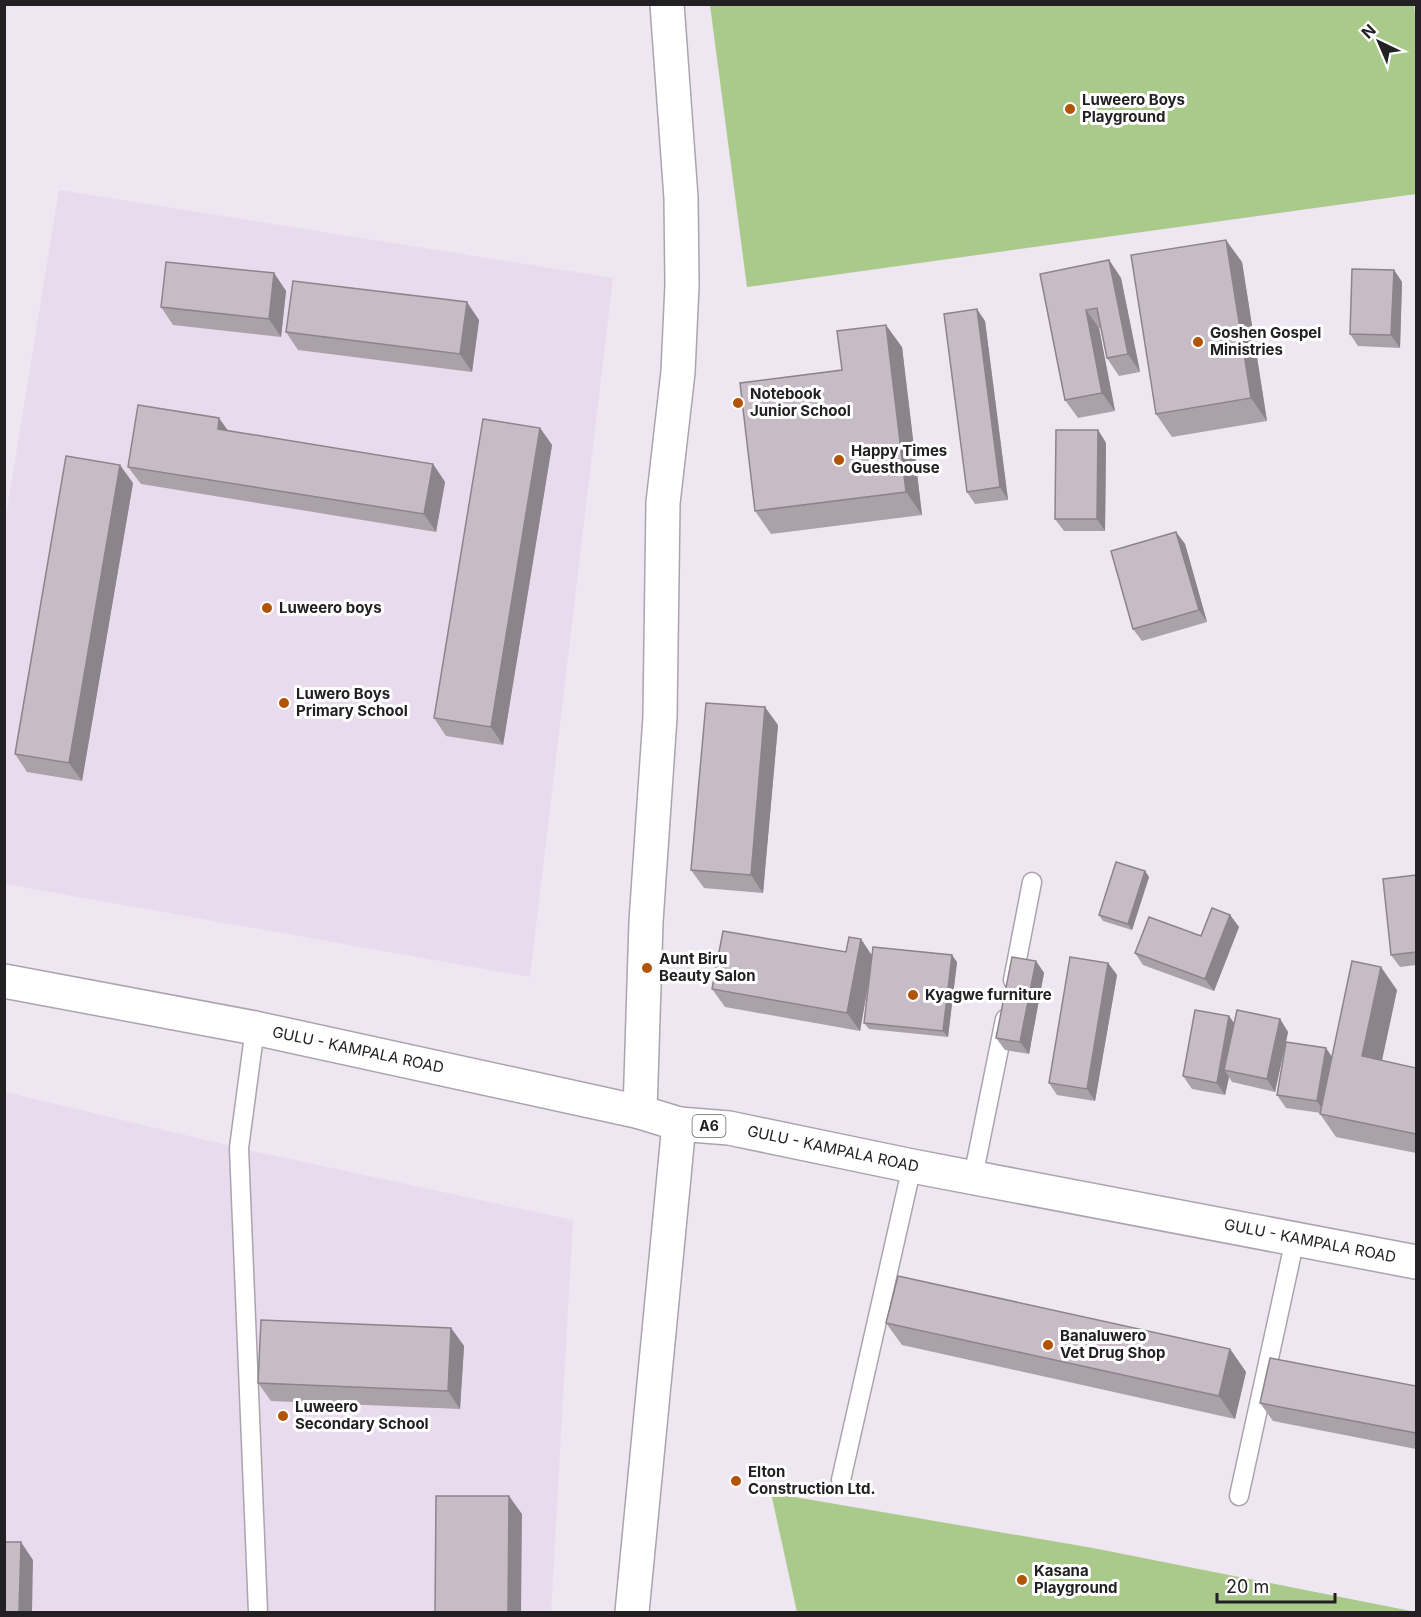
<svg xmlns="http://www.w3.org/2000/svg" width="1421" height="1617" font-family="Inter,sans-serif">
<rect width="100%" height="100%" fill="#eee6f1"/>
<g fill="#e8dbed">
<path d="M59 190 613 278 530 977 5 884V522Z"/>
<path d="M5 1092 239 1148 573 1220 551 1612H5Z"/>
</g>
<g fill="#aaca8c">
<path d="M710 5H1414L1416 23V194L747 287Z"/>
<path d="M771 1493 1093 1548 1416 1612H797Z"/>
</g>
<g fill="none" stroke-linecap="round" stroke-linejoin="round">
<g stroke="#aba4ae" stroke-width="21">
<g id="service">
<path d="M1013 980 1032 882"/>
<path d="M255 1028 239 1148 258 1612"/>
<path d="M973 1177 1005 1019"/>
<path d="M841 1480 912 1166"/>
<path d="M1239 1496 1295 1239"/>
</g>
</g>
<g stroke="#aba4ae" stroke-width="36">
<g id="minor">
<path d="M640 1112 646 922 660 717 663 503 678 372 682 285 681 198 667 4"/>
<path d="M632 1612 679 1124"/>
</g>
</g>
<g stroke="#aba4ae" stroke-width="36">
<path id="primary" d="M4 981 255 1028 640 1112 679 1124 729 1128 912 1166 1416 1262"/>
</g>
<use href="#service" stroke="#fff" stroke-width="18"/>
<use href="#minor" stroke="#fff" stroke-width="33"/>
<use href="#primary" stroke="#fff" stroke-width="33"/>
</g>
<g fill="#aba2a9">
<path d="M1109 260 1121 278 1140 372 1119 376 1107 358 1101 328H1099L1115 411 1078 418 1065 400 1040 274Z"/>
<path d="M1242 262 1267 421 1172 437 1156 414Z"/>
<path d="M1394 270 1402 282 1400 348 1358 346 1350 334Z"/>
<path d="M274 273 286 291 281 337 173 325 161 307Z"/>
<path d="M479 320 472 372 298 350 286 332Z"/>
<path d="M985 321 1008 500 975 504 967 492Z"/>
<path d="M902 347 922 515 771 534 755 511 842 370Z"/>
<path d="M540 428 552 445 503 745 446 736 434 718Z"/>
<path d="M1098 430 1106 443 1105 531H1064L1055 519Z"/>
<path d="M228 431 433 464 445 482 436 532 141 484 128 467Z"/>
<path d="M133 483 82 781 27 772 15 754Z"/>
<path d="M1176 532 1185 544 1207 622 1142 641 1133 629Z"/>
<path d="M778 725 763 893 704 888 691 870Z"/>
<path d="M1145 871 1149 877 1132 930 1103 921 1099 915Z"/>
<path d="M1416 875V965L1400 967 1391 955Z"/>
<path d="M1230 915 1239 927 1214 991 1143 965 1135 953 1201 936Z"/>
<path d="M846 952 957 962 948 1037 869 1029 864 1023 869 980 860 1031 725 1007 712 989Z"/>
<path d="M1036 961 1044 973 1029 1054 1005 1050 996 1038Z"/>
<path d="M1108 963 1117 975 1095 1101 1057 1095 1049 1083Z"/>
<path d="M1397 990 1382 1060 1416 1068V1153L1336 1137 1320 1114 1321 1113 1286 1108 1277 1095 1285 1045 1275 1092 1232 1082 1229 1077 1225 1095 1192 1089 1183 1076 1229 1016 1234 1023 1280 1019 1288 1032 1286 1042 1326 1048 1332 1057Z"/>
<path d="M886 1323 1230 1349 1246 1372 1235 1419 902 1345Z"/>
<path d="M451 1328 464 1346 460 1409 271 1401 258 1383Z"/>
<path d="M1416 1386V1449L1273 1421 1260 1403Z"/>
</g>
<g fill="#8b848a">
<path d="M1226 240 1242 262 1267 421 1251 398Z"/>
<path d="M1109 260 1121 278 1140 372 1128 354Z"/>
<path d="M1394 270 1402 282 1400 348 1391 335Z"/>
<path d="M274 273 286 291 281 337 269 319Z"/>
<path d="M467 302 479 320 472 372 460 354Z"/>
<path d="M977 309 985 321 1008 500 1000 487Z"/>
<path d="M1086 310 1099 328 1115 411 1102 393Z"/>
<path d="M886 325 902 347 922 515 906 492Z"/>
<path d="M219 418 232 436 218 429Z"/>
<path d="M540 428 552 445 503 745 491 727Z"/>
<path d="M1098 430 1106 443 1105 531 1097 519Z"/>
<path d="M433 464 445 482 436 532 424 514Z"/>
<path d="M120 465 133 483 82 781 69 763Z"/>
<path d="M1176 532 1185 544 1207 622 1199 610Z"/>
<path d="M765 707 778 725 763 893 751 875Z"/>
<path d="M1145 871 1149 877 1132 930 1128 924Z"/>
<path d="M1230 915 1239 927 1214 991 1205 979Z"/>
<path d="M861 939 873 957 860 1031 847 1013Z"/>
<path d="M952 955 957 962 948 1037 943 1031Z"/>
<path d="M1036 961 1044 973 1029 1054 1020 1042Z"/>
<path d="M1108 963 1117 975 1095 1101 1087 1089Z"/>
<path d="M1381 967 1397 990 1378 1079 1362 1056Z"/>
<path d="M1229 1016 1238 1029 1224 1070 1229 1077 1225 1095 1217 1083Z"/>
<path d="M1280 1019 1288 1032 1275 1092 1267 1079Z"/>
<path d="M1326 1048 1334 1060 1325 1113 1317 1101Z"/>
<path d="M451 1328 464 1346 460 1409 448 1391Z"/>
<path d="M1230 1349 1246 1372 1235 1419 1219 1396Z"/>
<path d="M509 1496 522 1514 521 1612H508Z"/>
<path d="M21 1542 33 1560 32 1612H19Z"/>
</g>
<g fill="#c7bcc5" stroke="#8b848a" stroke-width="1.5">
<path d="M1226 240 1251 398 1156 414 1131 255Z"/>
<path d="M1109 260 1128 354 1107 358 1097 308 1086 310 1102 393 1065 400 1040 274Z"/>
<path d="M166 262 274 273 269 319 161 307Z"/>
<path d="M1352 269 1394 270 1391 335 1350 334Z"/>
<path d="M293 281 467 302 460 354 286 332Z"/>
<path d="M977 309 1000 487 967 492 944 314Z"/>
<path d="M886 325 906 492 755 511 740 383 842 370 837 331Z"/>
<path d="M138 405 219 418 218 429 433 464 424 514 128 467Z"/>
<path d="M483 419 540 428 491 727 434 718Z"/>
<path d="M1056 430H1098L1097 519H1055Z"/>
<path d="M66 456 120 465 69 763 15 754Z"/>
<path d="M1176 532 1199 610 1133 629 1111 551Z"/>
<path d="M706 703 765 707 751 875 691 870Z"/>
<path d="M1116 862 1145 871 1128 924 1099 915Z"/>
<path d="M1416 875V952L1391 955 1383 879Z"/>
<path d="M1212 908 1230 915 1205 979 1135 953 1149 917 1201 936Z"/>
<path d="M723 931 846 952 849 937 861 939 847 1013 712 989Z"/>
<path d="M873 947 952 955 943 1031 864 1023Z"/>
<path d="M1012 957 1036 961 1020 1042 996 1038Z"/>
<path d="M1070 957 1108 963 1087 1089 1049 1083Z"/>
<path d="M1352 961 1381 967 1362 1056 1416 1068V1134L1320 1114Z"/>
<path d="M1195 1010 1229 1016 1217 1083 1183 1076Z"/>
<path d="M1237 1010 1280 1019 1267 1079 1224 1070Z"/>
<path d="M1286 1042 1326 1048 1317 1101 1277 1095Z"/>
<path d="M898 1276 1230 1349 1219 1396 886 1323Z"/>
<path d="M261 1320 451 1328 448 1391 258 1383Z"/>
<path d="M1270 1358 1416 1386V1433L1260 1403Z"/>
<path d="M436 1496H509L508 1612H435Z"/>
<path d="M4 1542H21L19 1612H4Z"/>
</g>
<g fill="#b25306" stroke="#fff" stroke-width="2">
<circle cx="1070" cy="109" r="6"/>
<circle cx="1198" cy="342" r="6"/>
<circle cx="738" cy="403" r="6"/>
<circle cx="839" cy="460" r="6"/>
<circle cx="267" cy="608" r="6"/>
<circle cx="284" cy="703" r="6"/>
<circle cx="647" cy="968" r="6"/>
<circle cx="913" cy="995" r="6"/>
<circle cx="1048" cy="1345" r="6"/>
<circle cx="283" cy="1416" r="6"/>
<circle cx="736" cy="1481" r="6"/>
<circle cx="1022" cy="1580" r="6"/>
</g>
<g text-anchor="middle" stroke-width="6" stroke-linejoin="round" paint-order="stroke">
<rect fill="#fff" stroke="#656366" stroke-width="1.5" x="692.5" y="1115" width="33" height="22" rx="4.5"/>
<g font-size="14" font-weight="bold" fill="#232024">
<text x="709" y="1131">A6</text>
</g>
<g font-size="15" font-weight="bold" fill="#232024" stroke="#fff" text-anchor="start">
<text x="1082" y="105">Luweero Boys<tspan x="1082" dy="17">Playground</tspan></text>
<text x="1210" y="338">Goshen Gospel<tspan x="1210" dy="17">Ministries</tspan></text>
<text x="750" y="399">Notebook<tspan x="750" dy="17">Junior School</tspan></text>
<text x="851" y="456">Happy Times<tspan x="851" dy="17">Guesthouse</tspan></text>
<text x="279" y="613">Luweero boys</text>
<text x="296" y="699">Luwero Boys<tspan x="296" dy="17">Primary School</tspan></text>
<text x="659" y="964">Aunt Biru<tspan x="659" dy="17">Beauty Salon</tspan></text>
<text x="925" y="1000">Kyagwe furniture</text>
<text x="1060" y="1341">Banaluwero<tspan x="1060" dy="17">Vet Drug Shop</tspan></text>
<text x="295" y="1412">Luweero<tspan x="295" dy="17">Secondary School</tspan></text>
<text x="748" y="1477">Elton<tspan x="748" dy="17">Construction Ltd.</tspan></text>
<text x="1034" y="1576">Kasana<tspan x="1034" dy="17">Playground</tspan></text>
</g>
<g font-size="15" fill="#232024" stroke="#fff">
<text transform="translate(358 1050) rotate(12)" y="5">GULU - KAMPALA ROAD</text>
<text transform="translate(833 1149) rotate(12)" y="5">GULU - KAMPALA ROAD</text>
<text transform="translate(1310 1241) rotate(11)" y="5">GULU - KAMPALA ROAD</text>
</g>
</g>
<rect width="1421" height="1617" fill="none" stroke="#232024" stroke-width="12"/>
<g transform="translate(1379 42) rotate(316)" stroke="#ffffff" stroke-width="4.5" paint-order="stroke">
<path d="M0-4.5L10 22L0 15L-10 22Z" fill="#232024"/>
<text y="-9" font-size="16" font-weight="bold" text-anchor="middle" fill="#232024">N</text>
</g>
<path d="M1217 1593v9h118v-9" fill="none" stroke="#232024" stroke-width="3"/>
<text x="1226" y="1593" font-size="18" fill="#232024" stroke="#ffffff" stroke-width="4.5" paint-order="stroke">20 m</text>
</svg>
